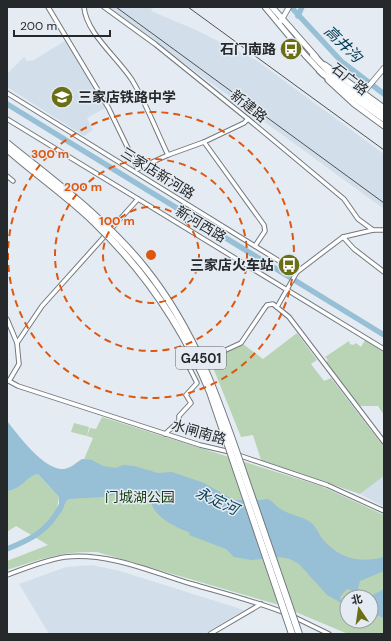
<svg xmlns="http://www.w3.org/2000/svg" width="391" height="641" font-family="'DM Sans','Noto Sans SC',sans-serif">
<rect width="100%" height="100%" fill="#e4ebf2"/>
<g fill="#d2dfeb">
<path d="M107 7H153L151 11 196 30 256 60 384 154V209Z"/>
<path d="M66 40 107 107 87 118 93 130 84 136 7 87V74L24 57 27 61 34 60Z"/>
<path d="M384 476V507L360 494Z"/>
<path d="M92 565 120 571 244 610 204 634H49L19 584 66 567Z"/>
</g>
<g fill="#b9d4b4" fill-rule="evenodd">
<path d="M297 333 317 360 311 364 324 381 331 378 384 447V476L360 494 261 460 253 435 241 437 210 360 243 344 263 359Z"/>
<path d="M365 340 384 352V415L378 406H360L326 362 328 360 325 357 349 341 350 344 353 345 356 343 361 347Z"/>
<path d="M102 417 321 486 384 515V634H348L279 605 97 552C62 551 40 559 7 570V561L48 545 16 526 7 532V491C21 490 26 477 38 474L59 497 57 508 69 495 93 438 87 436 90 428 96 429ZM347 597H371V621H347Z"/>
<path d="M74 423 89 427 87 436 71 432Z"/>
</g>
<g fill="#97bfd5">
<path d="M7 421C18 435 44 470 63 469 70 469 77 462 82 459L92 460 103 466 116 468 123 465 134 466 158 473 172 472 204 483 234 500H259L268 499C273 502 277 507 282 510 291 515 302 516 310 522 316 526 318 532 321 537 337 558 360 564 384 557V571L360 581 358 588 361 595 365 597H353V591L347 589 340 597 342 602 347 603V606L327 595 299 564 290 559 280 557 252 560 234 557 226 549 189 535 190 533C179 528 166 523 158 514 151 508 151 496 142 492 127 485 117 496 103 497 92 498 80 498 69 499L66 501 61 513 56 510 59 504V497L38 474C26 477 21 490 7 491Z"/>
<path d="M384 589V618L371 613V597H369Z"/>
</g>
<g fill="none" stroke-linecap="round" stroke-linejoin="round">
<g stroke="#97bfd5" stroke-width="5.5">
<path d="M291 7 342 62 384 94"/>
<path d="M298 16 302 7"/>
<path d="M7 104 384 335"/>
<path d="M7 549C32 539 48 531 61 506"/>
</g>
<g stroke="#73797f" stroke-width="5.5">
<g id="minor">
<path d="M48 7 108 107 138 169"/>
<path d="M84 7C86 33 118 58 132 80 146 103 156 130 168 155"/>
<path d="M104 7 155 44 248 119 344 199 358 219 373 230"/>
<path d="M7 93 297 272"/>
<path d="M7 119 384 349"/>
<path d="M204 142 264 225 265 231 255 246"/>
<path d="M137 169 168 155 204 142 244 123 248 119"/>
<path d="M7 176 13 181"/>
<path d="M343 237 354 249 384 272"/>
<path d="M277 307 297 272 343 237 373 230H384"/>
<path d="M7 319 17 343"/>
<path d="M7 380 18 386 200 445 230 452"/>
<path d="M9 381 19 364 17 343 42 306 138 199"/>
<path d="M165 434 179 421V416L191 403 186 395 197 383 189 367 241 343 264 309 267 305 273 304 289 317 384 442"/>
<path d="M238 455 327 485 384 511"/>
<path d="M7 575C26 568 45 560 65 557 108 552 152 572 192 584 223 593 255 601 285 613"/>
<path d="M292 616 329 634"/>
<path d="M210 634 261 604"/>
</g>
</g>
<g stroke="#73797f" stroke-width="6">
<g id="tertiary">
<path d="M281 21 289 7"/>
<path d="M363 93 384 68"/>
</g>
</g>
<g stroke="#73797f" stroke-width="7">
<g id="secondary">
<path d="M265 7 305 55 323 74"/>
<path d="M272 7 316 57"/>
<path d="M325 65 384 108"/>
<path d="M328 80 354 104 384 126"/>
</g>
</g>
<g stroke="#73797f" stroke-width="8">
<g id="primary">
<path d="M313 55 338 81 384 114"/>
<path d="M320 71 340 88 384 119"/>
</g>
</g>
<use href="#minor" stroke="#fff" stroke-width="3.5"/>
<use href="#tertiary" stroke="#fff" stroke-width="4.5"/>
<use href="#secondary" stroke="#fff" stroke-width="5"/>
<use href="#primary" stroke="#fff" stroke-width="5.5"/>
<g stroke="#4d5154" stroke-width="1">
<path d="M116 7 384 203"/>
<path d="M188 7 384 150"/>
</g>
<g stroke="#73797f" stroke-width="8" stroke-linecap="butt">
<g id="motorway-bridge">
<path d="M7 143C55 182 106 219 145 268 195 330 220 403 245 477 263 529 281 582 299 634"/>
<path d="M7 149C35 174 66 195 93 221 144 270 183 327 210 392L292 634"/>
</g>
</g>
<use href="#motorway-bridge" stroke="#fff" stroke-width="6"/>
</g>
<g fill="none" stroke="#de570e" stroke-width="2" stroke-dasharray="7 5">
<circle cx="151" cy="255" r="48"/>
<circle cx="151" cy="255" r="96"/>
<circle cx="151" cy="255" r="143"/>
</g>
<defs>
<g id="bus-disc" transform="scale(1.15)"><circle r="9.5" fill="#6a6f15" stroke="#e4ebf2"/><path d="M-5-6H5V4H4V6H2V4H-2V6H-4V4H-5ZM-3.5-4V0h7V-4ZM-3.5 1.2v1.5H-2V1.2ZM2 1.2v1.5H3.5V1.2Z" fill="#fff"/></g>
<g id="school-disc" transform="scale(1.15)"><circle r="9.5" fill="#6a6f15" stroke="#e4ebf2"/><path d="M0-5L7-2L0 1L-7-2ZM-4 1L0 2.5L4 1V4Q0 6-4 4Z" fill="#fff"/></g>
</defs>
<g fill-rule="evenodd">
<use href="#bus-disc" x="291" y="49"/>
<use href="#school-disc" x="62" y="97"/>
<use href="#bus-disc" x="289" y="265"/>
</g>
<g text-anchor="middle" stroke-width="3" stroke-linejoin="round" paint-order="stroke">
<rect fill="#e4ebf2" stroke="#5f6367" stroke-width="1" x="176" y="347" width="50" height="22" rx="3"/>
<g font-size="13" font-weight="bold" fill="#26292b">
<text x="201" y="363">G4501</text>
</g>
<g font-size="14" font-weight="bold" fill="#26292b" stroke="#e4ebf2" text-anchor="end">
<text x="276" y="54">石门南路</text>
<text x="78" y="102" text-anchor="start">三家店铁路中学</text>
<text x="274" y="270">三家店火车站</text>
</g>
<g font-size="14" fill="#26292b" stroke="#e4ebf2">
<text transform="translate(350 79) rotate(38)" y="5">石广路</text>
<text transform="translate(249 106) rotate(39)" y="5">新建路</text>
<text transform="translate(158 173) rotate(32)" y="5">三家店新河路</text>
<text transform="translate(201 224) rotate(31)" y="5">新河西路</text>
<text transform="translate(199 432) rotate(16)" y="5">水闸南路</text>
</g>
<g font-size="14" fill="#193e13" stroke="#e4ebf2">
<text x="140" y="502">门城湖公园</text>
</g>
<g font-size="15" font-style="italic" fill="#043c53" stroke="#e4ebf2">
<text transform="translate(343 44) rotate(44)" y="5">高井沟</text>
<text transform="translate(217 501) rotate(25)" y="5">永定河</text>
</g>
</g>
<circle cx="151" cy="255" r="6" fill="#de570e" stroke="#e4ebf2" stroke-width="2"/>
<g font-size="12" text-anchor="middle" font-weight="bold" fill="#de570e" stroke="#e4ebf2" stroke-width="3" stroke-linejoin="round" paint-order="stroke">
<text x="50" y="158">300 m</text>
<text x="83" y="191">200 m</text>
<text x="117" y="225">100 m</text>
</g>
<rect width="391" height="641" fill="none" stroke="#26292b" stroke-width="16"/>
<g transform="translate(359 609) rotate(347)"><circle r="19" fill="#e4ebf2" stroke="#989da2"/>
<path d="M0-3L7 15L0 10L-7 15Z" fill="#6a6f15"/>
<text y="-6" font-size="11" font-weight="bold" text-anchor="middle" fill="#26292b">北</text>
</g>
<path d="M14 30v6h96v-6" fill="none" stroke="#26292b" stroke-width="2"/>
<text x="20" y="30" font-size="12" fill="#26292b" stroke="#e4ebf2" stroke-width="3" paint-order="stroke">200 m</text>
</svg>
